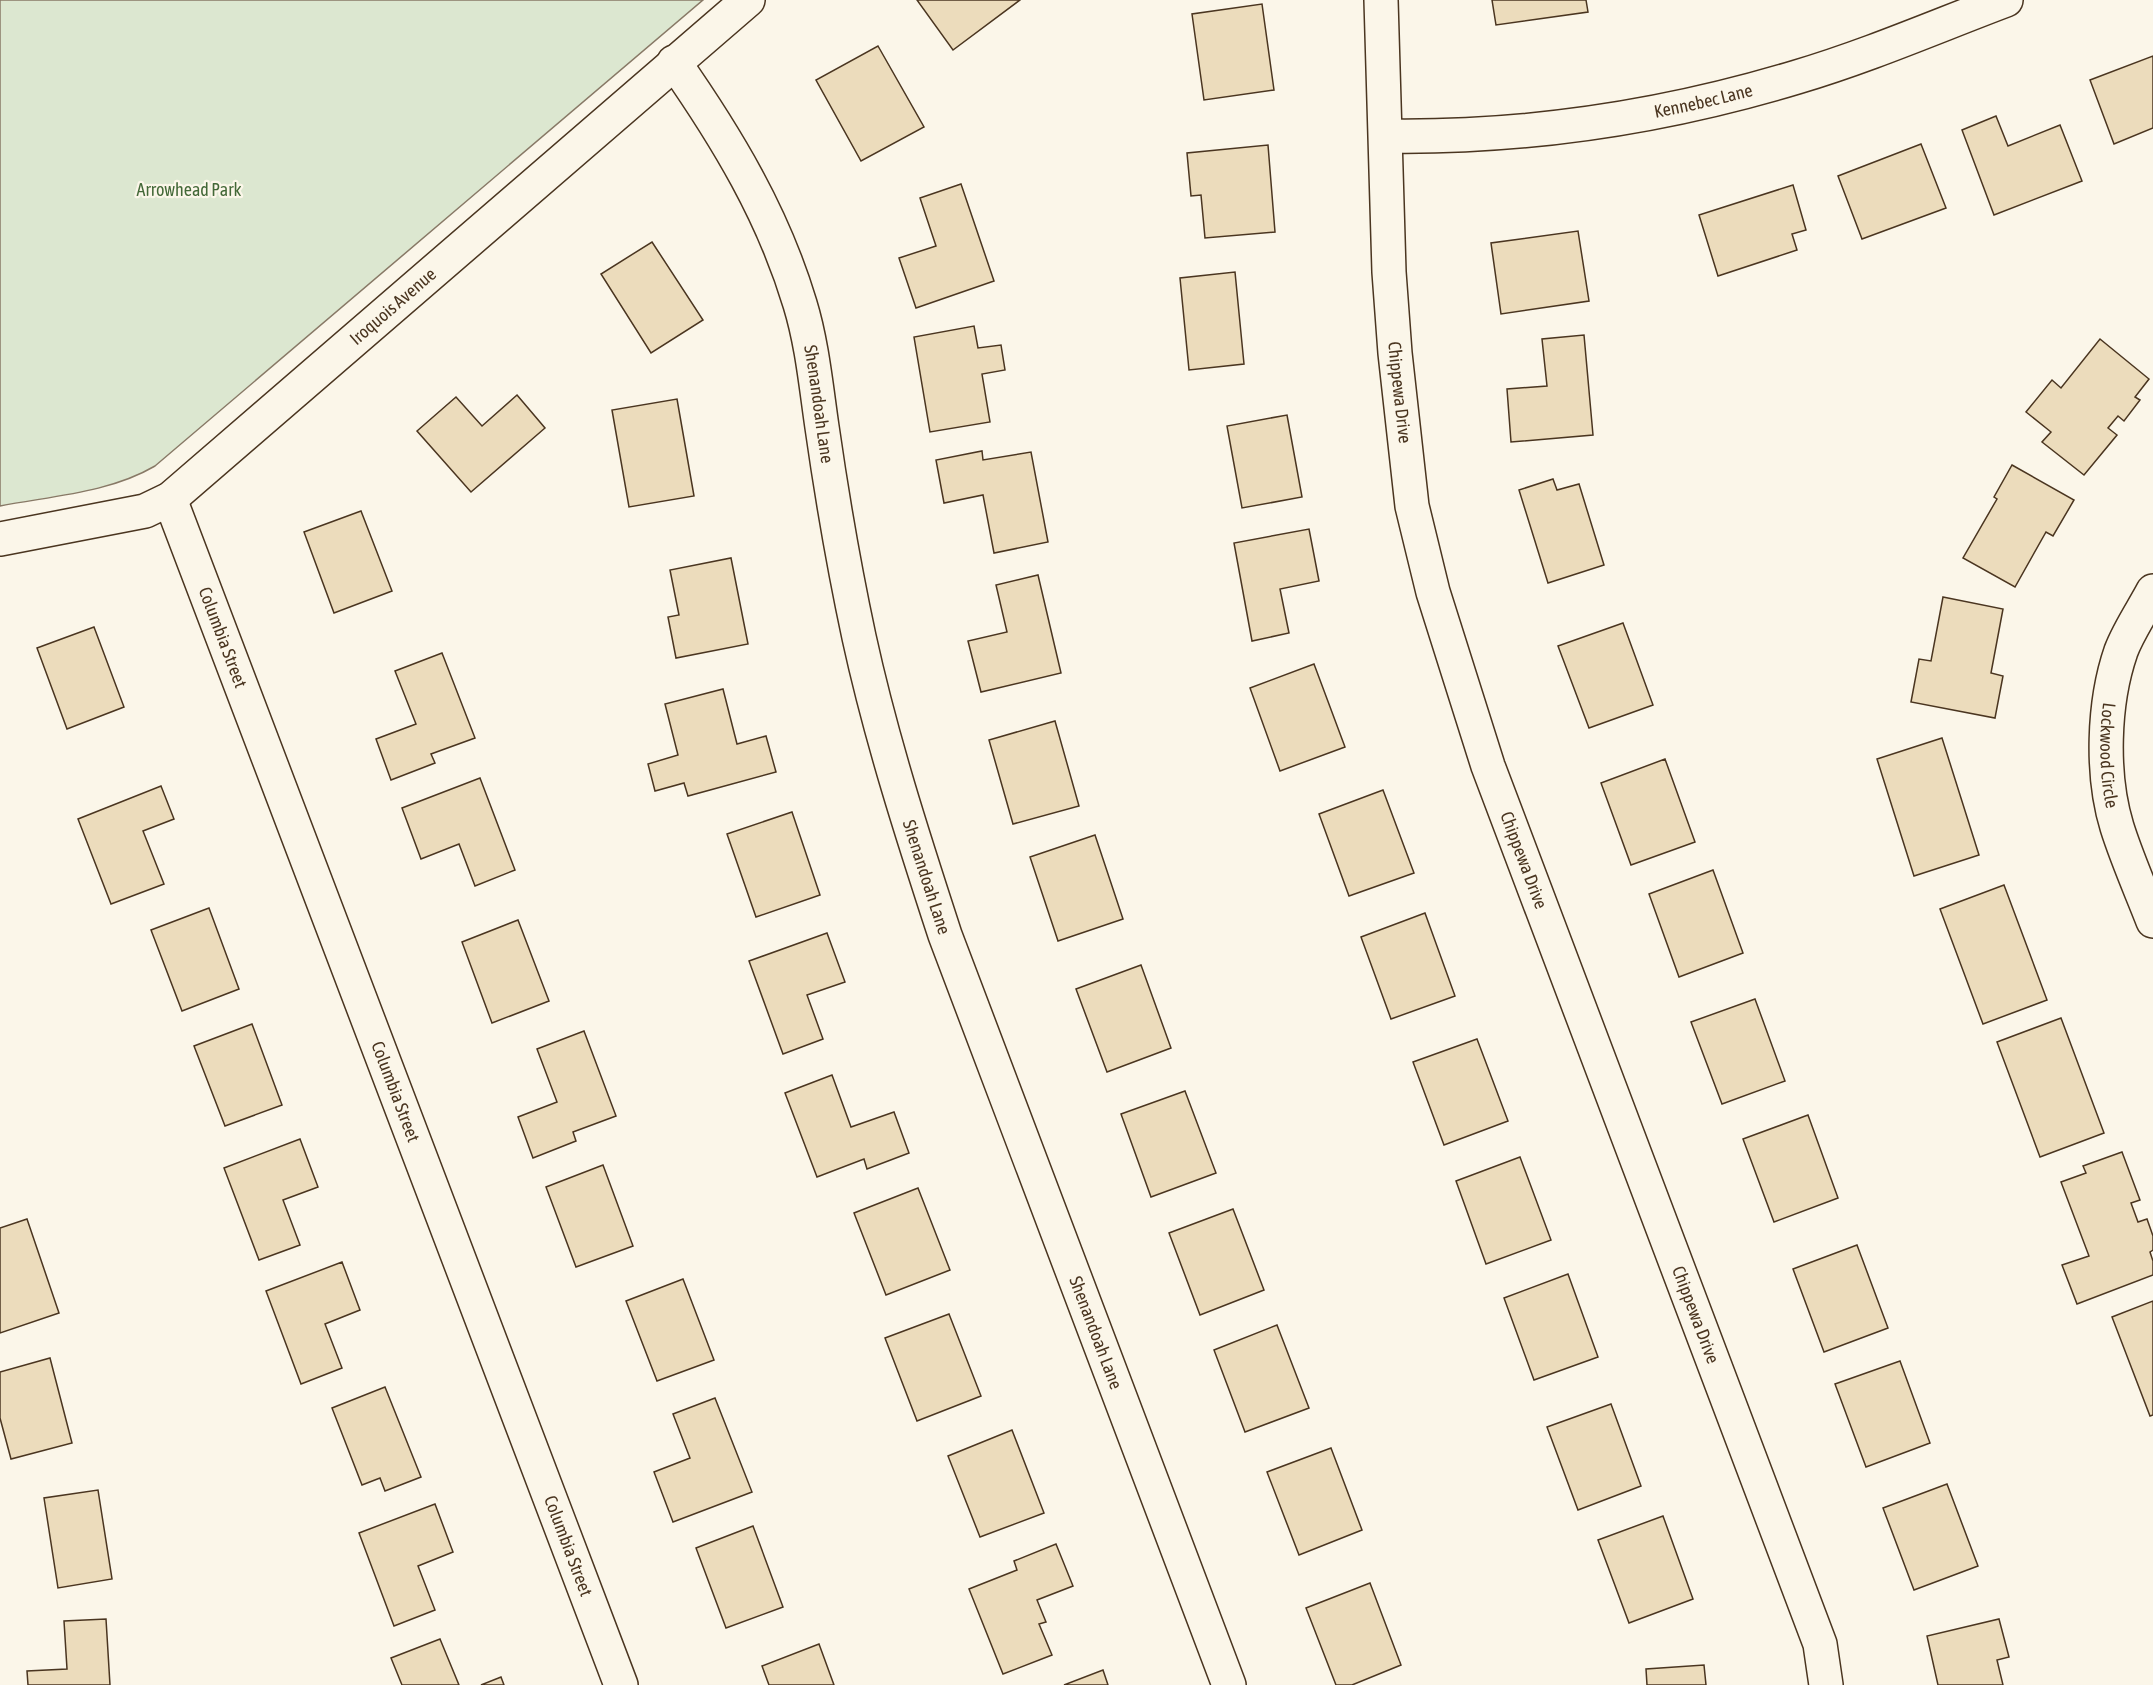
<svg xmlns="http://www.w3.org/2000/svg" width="2153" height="1685" font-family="'Asap Condensed',sans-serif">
<rect width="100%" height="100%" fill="#fbf6e9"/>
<path fill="#dce7d0" stroke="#887966" stroke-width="1.5" d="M0 0H703L155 466C109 493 51 496 0 506Z"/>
<g fill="#ecdcbc" stroke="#4a3520" stroke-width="1.5">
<path d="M917 0H1020L953 50Z"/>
<path d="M1492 0H1586L1588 12 1496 25Z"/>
<path d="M1262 4 1274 90 1204 100 1192 14Z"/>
<path d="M878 46 924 127 861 161 816 80Z"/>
<path d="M2153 56V128L2114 144 2090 80Z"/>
<path d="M1996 116 2008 146 2060 125 2082 181 1994 215 1962 130Z"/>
<path d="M1921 144 1946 208 1862 239 1838 176Z"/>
<path d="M1268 145 1275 232 1205 238 1201 195 1191 196 1187 153Z"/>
<path d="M961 184 994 281 916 308 899 258 936 246 920 198Z"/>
<path d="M1793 185 1806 230 1792 234 1797 250 1718 276 1699 215Z"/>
<path d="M1578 231 1589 301 1501 314 1491 243Z"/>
<path d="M652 242 703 320 651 353 601 274Z"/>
<path d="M1235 272 1244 364 1189 370 1180 278Z"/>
<path d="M974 326 978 348 1001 345 1005 370 982 374 990 422 930 432 914 337Z"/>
<path d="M1584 335 1593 435 1511 442 1507 389 1547 386 1542 339Z"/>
<path d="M2100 339 2149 379 2135 397 2140 400 2124 421 2118 416 2108 428 2117 435 2084 475 2042 442 2051 432 2026 412 2052 380 2061 388Z"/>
<path d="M517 395 545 428 471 492 417 431 456 397 482 426Z"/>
<path d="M677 399 694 496 629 507 612 410Z"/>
<path d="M1287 415 1302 497 1242 508 1227 426Z"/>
<path d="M982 451 983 460 1031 452 1048 542 994 553 983 495 944 503 936 460Z"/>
<path d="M2012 465 2074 500 2053 536 2046 532 2015 587 1963 558 1997 499 1994 497Z"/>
<path d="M1553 479 1557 490 1579 484 1604 565 1548 583 1519 490Z"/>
<path d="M361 511 392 591 334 613 304 532Z"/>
<path d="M1309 529 1319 581 1280 589 1289 633 1252 641 1234 543Z"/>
<path d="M731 558 748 644 676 658 668 617 679 615 670 570Z"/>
<path d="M1038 575 1061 673 981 692 968 641 1007 632 996 585Z"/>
<path d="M1943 597 2003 609 1991 673 2003 676 1995 718 1911 702 1919 659 1931 661Z"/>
<path d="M1623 623 1653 705 1589 728 1558 646Z"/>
<path d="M94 627 124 707 67 729 37 648Z"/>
<path d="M442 653 475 738 431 754 435 763 391 780 376 739 416 724 395 671Z"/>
<path d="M1314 664 1345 747 1280 771 1250 688Z"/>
<path d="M723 689 737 744 766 736 776 772 688 796 684 783 655 791 648 764 678 755 665 704Z"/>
<path d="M1055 721 1079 806 1013 824 989 740Z"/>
<path d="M1942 738 1979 855 1914 876 1877 759Z"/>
<path d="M1665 759 1695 842 1631 865 1601 783Z"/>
<path d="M480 778 515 870 475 886 459 844 421 859 402 808Z"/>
<path d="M161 786 174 819 143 831 164 884 111 904 78 819Z"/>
<path d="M1383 790 1414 873 1349 896 1319 814Z"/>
<path d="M792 812 820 895 756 917 727 834Z"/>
<path d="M1095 835 1123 919 1058 941 1030 857Z"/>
<path d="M1713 870 1743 953 1679 977 1649 894Z"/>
<path d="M2004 885 2047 1000 1983 1024 1940 909Z"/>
<path d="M209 908 239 989 182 1011 151 930Z"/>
<path d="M1425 913 1455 996 1391 1019 1361 937Z"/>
<path d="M518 920 549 1001 492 1023 462 942Z"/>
<path d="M827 933 845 982 807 995 823 1039 783 1054 749 961Z"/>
<path d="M1141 965 1171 1048 1107 1072 1076 989Z"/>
<path d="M1755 999 1785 1081 1722 1104 1691 1022Z"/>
<path d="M2061 1018 2104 1133 2040 1157 1997 1042Z"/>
<path d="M252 1024 282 1105 225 1126 194 1046Z"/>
<path d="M584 1031 616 1116 573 1132 576 1141 533 1158 518 1117 557 1102 537 1049Z"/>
<path d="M1477 1039 1508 1121 1444 1145 1413 1062Z"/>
<path d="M832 1075 851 1127 894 1112 909 1153 867 1169 864 1159 817 1177 785 1093Z"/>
<path d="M1185 1091 1216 1173 1151 1197 1121 1114Z"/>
<path d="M1808 1115 1838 1198 1774 1222 1743 1139Z"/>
<path d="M300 1139 318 1187 283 1200 300 1245 259 1260 224 1168Z"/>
<path d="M2122 1152 2140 1200 2131 1203 2138 1222 2147 1219 2153 1236V1250L2150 1252 2153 1261V1275L2077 1304 2062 1265 2089 1256 2061 1182 2086 1173 2083 1166Z"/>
<path d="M1520 1157 1551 1240 1486 1264 1456 1181Z"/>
<path d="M603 1165 633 1246 576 1267 546 1187Z"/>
<path d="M918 1188 950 1270 886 1295 854 1213Z"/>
<path d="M1233 1209 1264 1290 1200 1315 1169 1233Z"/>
<path d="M27 1219 59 1313 0 1333V1228Z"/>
<path d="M1857 1245 1888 1328 1824 1352 1793 1269Z"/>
<path d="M342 1262 360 1310 325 1324 342 1368 301 1384 266 1291Z"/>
<path d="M1568 1274 1598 1357 1534 1380 1504 1298Z"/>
<path d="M683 1279 714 1360 657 1381 626 1301Z"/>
<path d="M2153 1301V1415L2150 1416 2112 1317Z"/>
<path d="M949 1314 981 1396 917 1421 885 1338Z"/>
<path d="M1277 1325 1309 1408 1245 1432 1214 1350Z"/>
<path d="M50 1358 72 1443 11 1459 0 1418V1372Z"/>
<path d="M1900 1361 1930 1443 1866 1467 1835 1384Z"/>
<path d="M385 1387 421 1477 385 1491 380 1478 362 1485 332 1408Z"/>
<path d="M715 1398 752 1492 673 1522 654 1472 690 1458 673 1414Z"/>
<path d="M1611 1404 1641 1486 1578 1510 1547 1427Z"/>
<path d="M1012 1430 1044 1513 980 1537 948 1456Z"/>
<path d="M1331 1448 1362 1530 1299 1555 1267 1472Z"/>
<path d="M1947 1484 1978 1566 1914 1590 1883 1508Z"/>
<path d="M98 1490 112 1579 58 1588 44 1498Z"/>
<path d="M435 1504 453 1552 418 1566 435 1610 394 1626 359 1533Z"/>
<path d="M1663 1516 1693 1599 1629 1623 1598 1540Z"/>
<path d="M753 1526 783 1607 726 1628 696 1548Z"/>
<path d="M1056 1544 1073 1586 1037 1600 1046 1622 1039 1624 1052 1655 1003 1674 969 1589 1017 1570 1014 1561Z"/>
<path d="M1370 1583 1401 1665 1352 1685H1336L1306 1608Z"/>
<path d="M106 1619 110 1685H28L27 1671 67 1669 64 1621Z"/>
<path d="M1999 1619 2009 1657 1997 1660 2003 1685H1938L1927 1636Z"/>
<path d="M440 1639 459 1685H402L391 1658Z"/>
<path d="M819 1644 834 1685H769L762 1666Z"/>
<path d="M1704 1665 1706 1685H1647L1646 1669Z"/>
<path d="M1103 1670 1108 1685H1064Z"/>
<path d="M501 1677 504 1685H481Z"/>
</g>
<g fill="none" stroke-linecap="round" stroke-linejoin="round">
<g stroke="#4a3520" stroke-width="36">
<g id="minor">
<path id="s1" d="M1381 0 1389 272 1395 353 1412 506 1433 592 1488 766 1820 1644 1826 1685"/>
<path id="s2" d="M674 62C727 138 773 214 800 304 812 343 816 386 822 427 832 497 844 567 859 637 881 738 913 837 945 935L1229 1685"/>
<path id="s3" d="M1386 136C1524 138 1665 117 1797 77 1868 56 1937 26 2006 0"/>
<path id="s4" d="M170 499 621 1685"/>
<path id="s5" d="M0 539 145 511 170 499 748 0"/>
<path id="s6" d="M2153 591C2143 610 2129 630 2121 651 2103 703 2101 775 2117 827 2127 859 2141 890 2153 921"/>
</g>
</g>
<use href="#minor" stroke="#fbf6e9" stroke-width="33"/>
</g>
<g text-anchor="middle" stroke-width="4.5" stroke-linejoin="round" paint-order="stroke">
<g font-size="18" fill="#4a3520" stroke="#fbf6e9">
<text dy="6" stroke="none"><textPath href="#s3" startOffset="320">Kennebec Lane</textPath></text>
<text dy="6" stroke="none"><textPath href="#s5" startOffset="470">Iroquois Avenue</textPath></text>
<text dy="6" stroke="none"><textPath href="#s1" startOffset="393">Chippewa Drive</textPath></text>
<text dy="6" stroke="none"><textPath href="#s2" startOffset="376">Shenandoah Lane</textPath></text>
<text dy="6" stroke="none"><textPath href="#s4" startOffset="148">Columbia Street</textPath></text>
<text dy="6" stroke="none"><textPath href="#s6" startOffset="174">Lockwood Circle</textPath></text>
<text dy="6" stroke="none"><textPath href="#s1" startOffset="879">Chippewa Drive</textPath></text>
<text dy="6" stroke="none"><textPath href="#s2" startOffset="862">Shenandoah Lane</textPath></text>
<text dy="6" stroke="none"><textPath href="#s4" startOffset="634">Columbia Street</textPath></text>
<text dy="6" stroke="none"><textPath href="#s1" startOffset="1365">Chippewa Drive</textPath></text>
<text dy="6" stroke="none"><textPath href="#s2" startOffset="1348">Shenandoah Lane</textPath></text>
<text dy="6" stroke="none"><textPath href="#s4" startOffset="1120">Columbia Street</textPath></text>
</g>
<g font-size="18" fill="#436837" stroke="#fbf6e9">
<text x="189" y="196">Arrowhead Park</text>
</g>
</g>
</svg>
